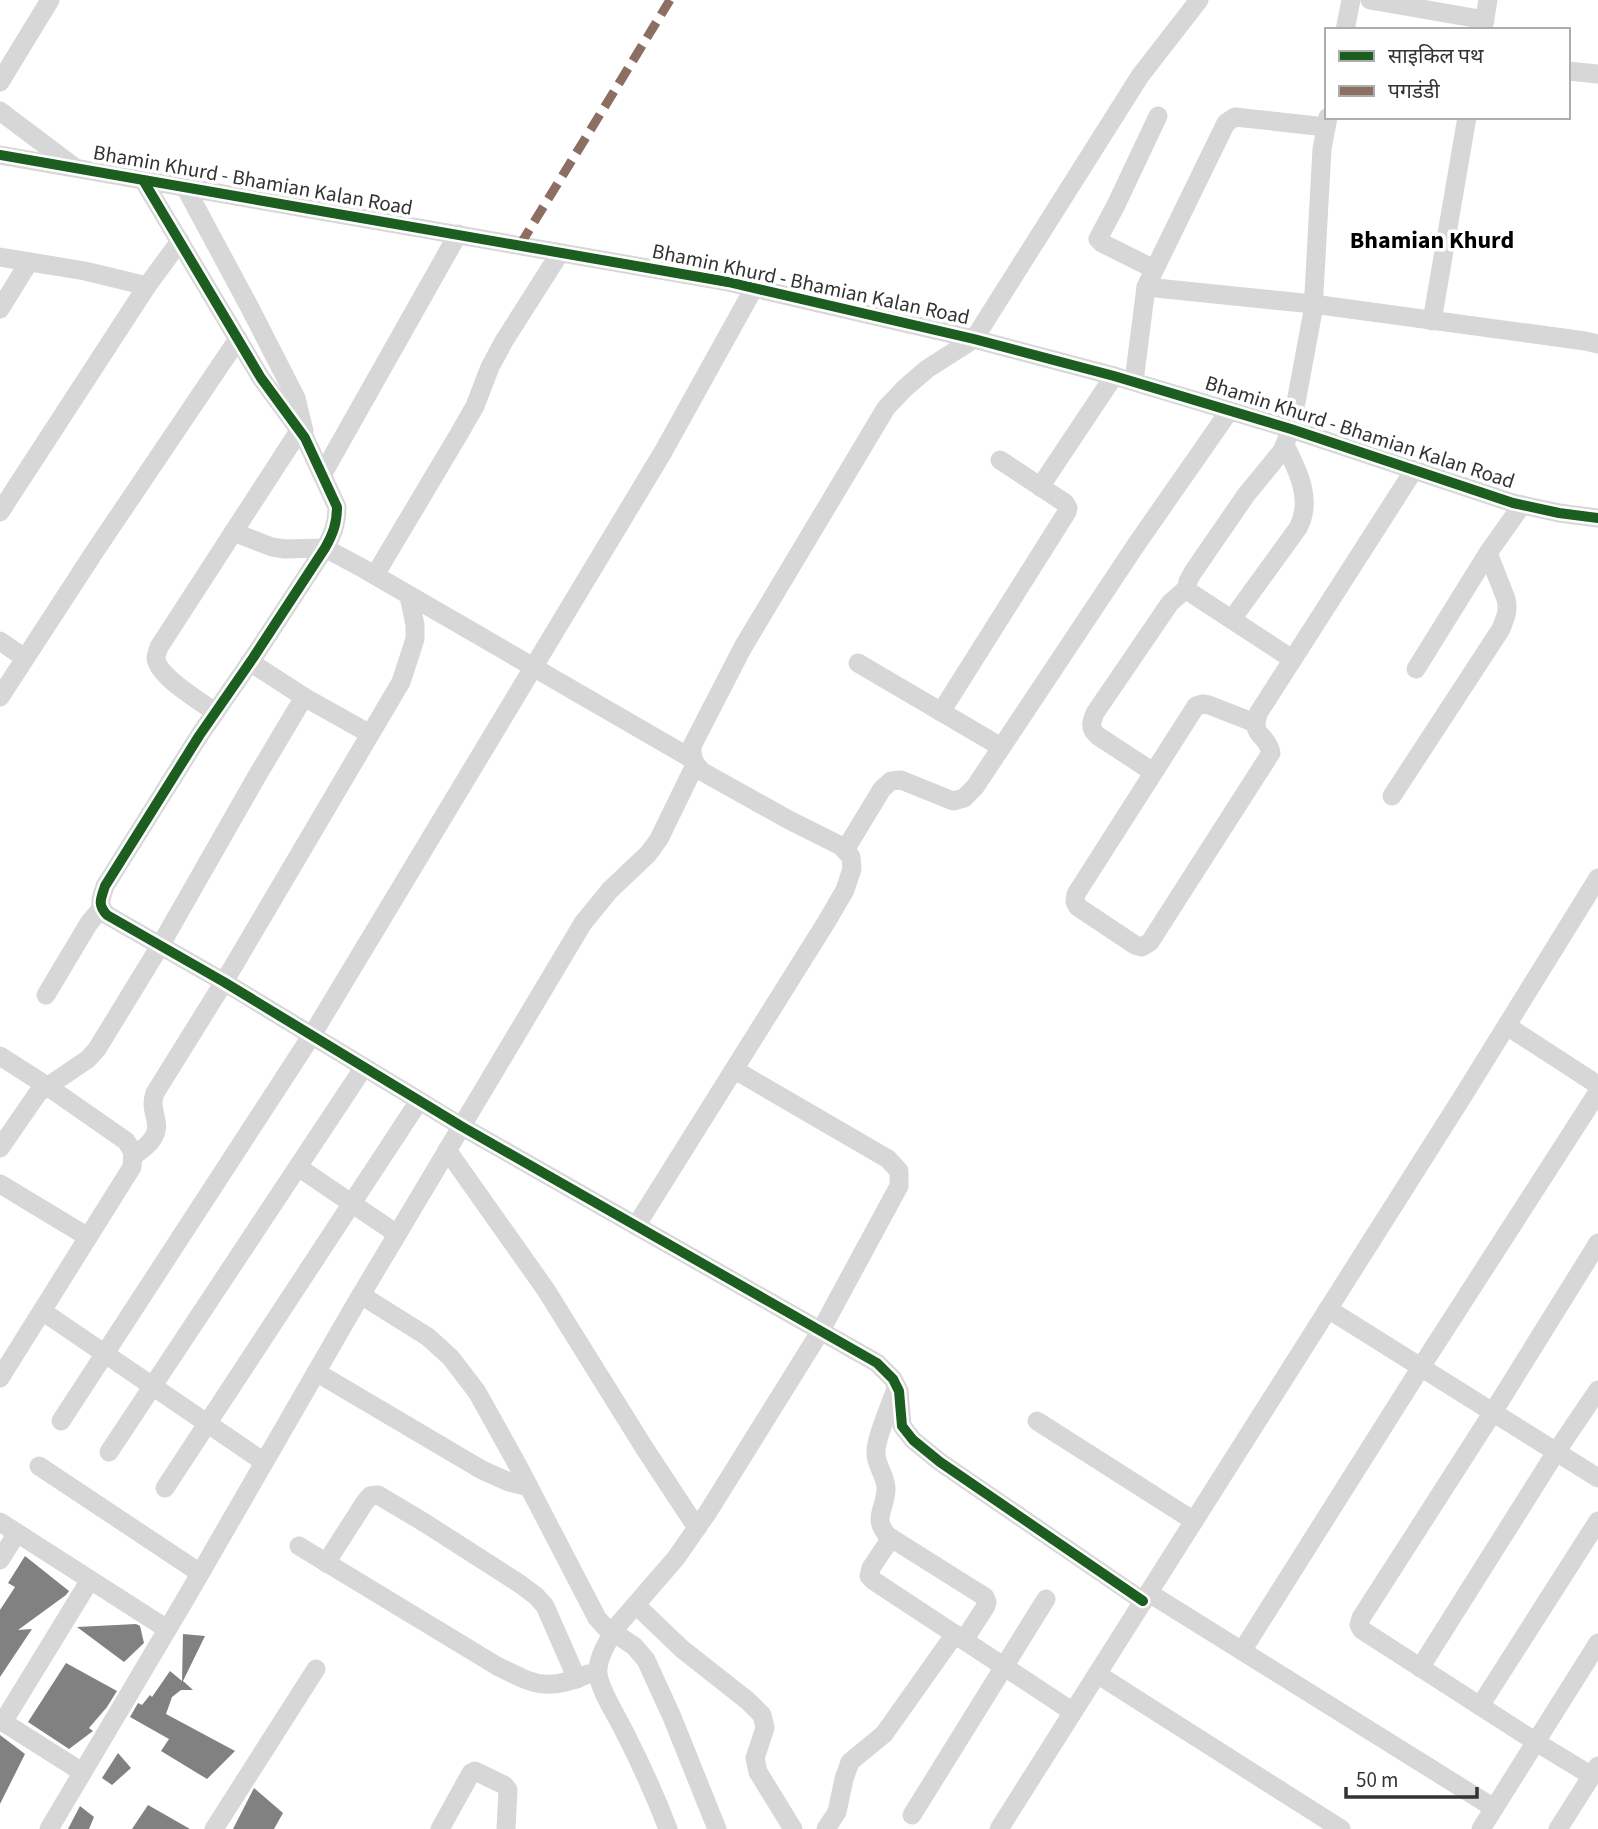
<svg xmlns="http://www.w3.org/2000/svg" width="1598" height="1829" font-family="'Source Sans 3','Noto Sans Devanagari',sans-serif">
<rect width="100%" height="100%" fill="#fff"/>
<g fill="#818181">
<path d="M25 1556 69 1591 66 1595 18 1630 32 1629 0 1677V1610L15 1587 8 1583Z"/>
<path d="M136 1624 140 1626 144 1643 124 1662 77 1627Z"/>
<path d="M183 1634 205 1636 183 1681 193 1690H181L172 1697 166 1714 235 1751 207 1779 161 1751 169 1739 130 1717 138 1703 142 1705 150 1695 152 1697 170 1671 182 1681Z"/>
<path d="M66 1663 117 1691 107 1707 89 1728 93 1731 69 1749 28 1722Z"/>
<path d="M0 1735 25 1754 0 1804Z"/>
<path d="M118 1753 131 1768 112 1785 102 1778Z"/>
<path d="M254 1788 283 1813 274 1829H233Z"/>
<path d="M148 1805 190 1829H132Z"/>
<path d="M80 1806 94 1817 89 1829H68Z"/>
</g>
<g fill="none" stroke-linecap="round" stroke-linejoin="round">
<g stroke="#d7d7d7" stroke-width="19">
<path d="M1370 0 1485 20"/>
<path d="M1345 30 1351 0"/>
<path d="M1483 30 1488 0"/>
<path d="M1568 71 1598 74"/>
<path d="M0 82 50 0"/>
<path d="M0 111 73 166"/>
<path d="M0 155 728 282 974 339 1114 376 1291 429 1513 503 1559 513 1598 518"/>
<path d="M143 180 261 378 305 438 337 507C337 523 333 534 325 548L253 658 199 736 105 886C101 899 97 904 107 915L224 982 461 1126 877 1363 893 1379 899 1391 902 1426 913 1440 940 1462 1143 1601"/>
<path d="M185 187 250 308 296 398 304 431"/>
<path d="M0 257 85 271 147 286"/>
<path d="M1154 269 1102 243 1098 239 1116 205 1158 116"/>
<path d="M1146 287 1313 304 1585 341 1598 344"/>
<path d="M0 309 29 262"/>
<path d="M1432 321 1467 117"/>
<path d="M1134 381 1146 287 1226 123 1235 117 1326 127"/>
<path d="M322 475 458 234"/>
<path d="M1040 487 1114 376"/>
<path d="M0 512 147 286 180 241"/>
<path d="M233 532 272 547 285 549 325 548 364 569 692 759"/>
<path d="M375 575 459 434 475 406 490 367 504 341 560 253"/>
<path d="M1232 619 1298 528C1313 500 1298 471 1285 445"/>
<path d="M0 641 25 658"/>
<path d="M1292 659 1191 593 1187 588 1188 581 1193 572 1246 495 1282 451 1291 429 1313 311 1322 149 1328 117"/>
<path d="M250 662 304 697 370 734"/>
<path d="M858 663 1001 747"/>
<path d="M1416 669 1488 553 1522 505"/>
<path d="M0 697 95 551 238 339"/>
<path d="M215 712C201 702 157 676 156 658 156 654 158 651 159 647L299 431"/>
<path d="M941 712 1067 512 1068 508 1065 503 1000 460"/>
<path d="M1255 723 1209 705 1202 704 1196 706 1076 894 1075 902 1078 907 1135 945 1142 947 1150 942 1271 753C1267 732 1249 738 1259 712L1414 470"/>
<path d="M1153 772 1098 736C1089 728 1091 723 1095 713L1170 603 1187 588"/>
<path d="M1392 796 1501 629C1505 618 1509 611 1506 599L1488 553"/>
<path d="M845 850 882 789 891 781 901 780 953 801 964 798 975 787 1138 542 1230 410"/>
<path d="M46 995 89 923 101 909"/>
<path d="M1507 1026 1598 1085"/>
<path d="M0 1056 47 1086 126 1141 133 1152 132 1167 0 1378"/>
<path d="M0 1148 38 1093 88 1059 97 1049 160 946 257 776 304 697"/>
<path d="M447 1150 546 1290 645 1449 697 1528"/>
<path d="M133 1156C145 1148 160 1137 156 1121 154 1110 151 1104 155 1093L224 982 401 682 415 639V625L409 596"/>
<path d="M298 1167 397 1234"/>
<path d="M0 1184 88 1237"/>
<path d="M636 1226 827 921 845 890 852 869 851 857 841 846 789 820 703 772C693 763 692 758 692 746L743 647 886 408 905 388 927 369 974 339 1140 76 1199 0"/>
<path d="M361 1295 428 1337 451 1358 477 1392 517 1464 597 1618 605 1627 634 1646 646 1660 672 1717 717 1829"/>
<path d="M1328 1309 1598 1478"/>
<path d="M42 1311 264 1462"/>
<path d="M316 1372 482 1470 509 1482 529 1487"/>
<path d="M895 1391C890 1407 875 1439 876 1454 876 1466 887 1477 886 1490 885 1510 872 1518 888 1536L985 1597 987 1602 986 1606 964 1640"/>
<path d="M61 1421 312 1035 663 452 754 288"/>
<path d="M1037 1421 1194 1521"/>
<path d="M109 1452 364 1067"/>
<path d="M39 1466 200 1573"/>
<path d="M165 1488 419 1101"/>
<path d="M0 1522 167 1629"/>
<path d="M891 1538 871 1568 869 1576 874 1581 1073 1712"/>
<path d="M299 1546 497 1666C535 1685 548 1692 588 1674"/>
<path d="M0 1560 17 1533"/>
<path d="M326 1563 365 1502 370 1496 378 1495 425 1523 520 1584 536 1596 545 1606 577 1679"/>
<path d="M1149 1593 1494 1808"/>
<path d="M636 1605 682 1649 748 1701 762 1715 765 1728 755 1758 758 1772 793 1829"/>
<path d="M1242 1651 1421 1367 1598 1092"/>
<path d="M1420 1668 1556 1452 1598 1390"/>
<path d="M1097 1674 1341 1829"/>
<path d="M1480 1706 1598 1521"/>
<path d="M0 1720 82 1772"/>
<path d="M3 1722 90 1580"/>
<path d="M1592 1776 1536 1742 1362 1630 1359 1625 1361 1618 1493 1412 1598 1243"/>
<path d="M912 1815 1046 1599"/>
<path d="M49 1829 186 1598 355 1305 583 923 610 890 648 854 659 839 695 765"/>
<path d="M214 1829 316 1669"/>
<path d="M440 1829 471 1773 475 1771 504 1785 508 1790 506 1829"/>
<path d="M668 1829C655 1795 640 1762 623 1729 616 1715 600 1690 598 1674 596 1660 610 1636 618 1625L676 1558 708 1512 820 1332 899 1186V1171L888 1159 735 1070"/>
<path d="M826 1829 837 1812 844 1779 850 1762 884 1734 955 1634"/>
<path d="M999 1829 1463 1096 1598 878"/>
<path d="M1481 1829 1598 1643"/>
<path d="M1558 1829 1598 1766"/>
</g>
<path stroke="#8d6e63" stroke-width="9" stroke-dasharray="18 9" stroke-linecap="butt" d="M520 245 670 0"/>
<g stroke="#fff" stroke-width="15">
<g id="cycleway">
<path d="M0 155 728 282 974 339 1114 376 1291 429 1513 503 1559 513 1598 518"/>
<path d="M143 180 261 378 305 438 337 507C337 523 333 534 325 548L253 658 199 736 105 886C101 899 97 904 107 915L224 982 461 1126 877 1363 893 1379 899 1391 902 1426 913 1440 940 1462 1143 1601"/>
</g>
</g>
<use href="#cycleway" stroke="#1b5e20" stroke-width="10"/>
</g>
<g text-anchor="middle" stroke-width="7" stroke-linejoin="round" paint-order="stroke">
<g font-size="21" fill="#333" stroke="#fff">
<text transform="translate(253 180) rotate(10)" y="7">Bhamin Khurd - Bhamian Kalan Road</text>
<text transform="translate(811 284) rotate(12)" y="7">Bhamin Khurd - Bhamian Kalan Road</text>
<text transform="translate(1360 432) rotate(18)" y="7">Bhamin Khurd - Bhamian Kalan Road</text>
</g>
<g font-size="24" font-weight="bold" fill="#000" stroke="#fff">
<text x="1432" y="248">Bhamian Khurd</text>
</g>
</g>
<rect x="1325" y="28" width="245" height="91" fill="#ffffff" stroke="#adadad" stroke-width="2"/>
<rect x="1339" y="51" width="35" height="10" fill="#1b5e20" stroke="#adadad" stroke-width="2"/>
<text x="1388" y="63" font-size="21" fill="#333333">साइकिल पथ</text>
<rect x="1339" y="86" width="35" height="10" fill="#8d6e63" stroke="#adadad" stroke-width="2"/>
<text x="1388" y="98" font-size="21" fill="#333333">पगडंडी</text>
<path d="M1346 1787v10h131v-10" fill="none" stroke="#333333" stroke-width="3.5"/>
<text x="1356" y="1787" font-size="21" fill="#333333" stroke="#ffffff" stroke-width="5" paint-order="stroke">50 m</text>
</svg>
